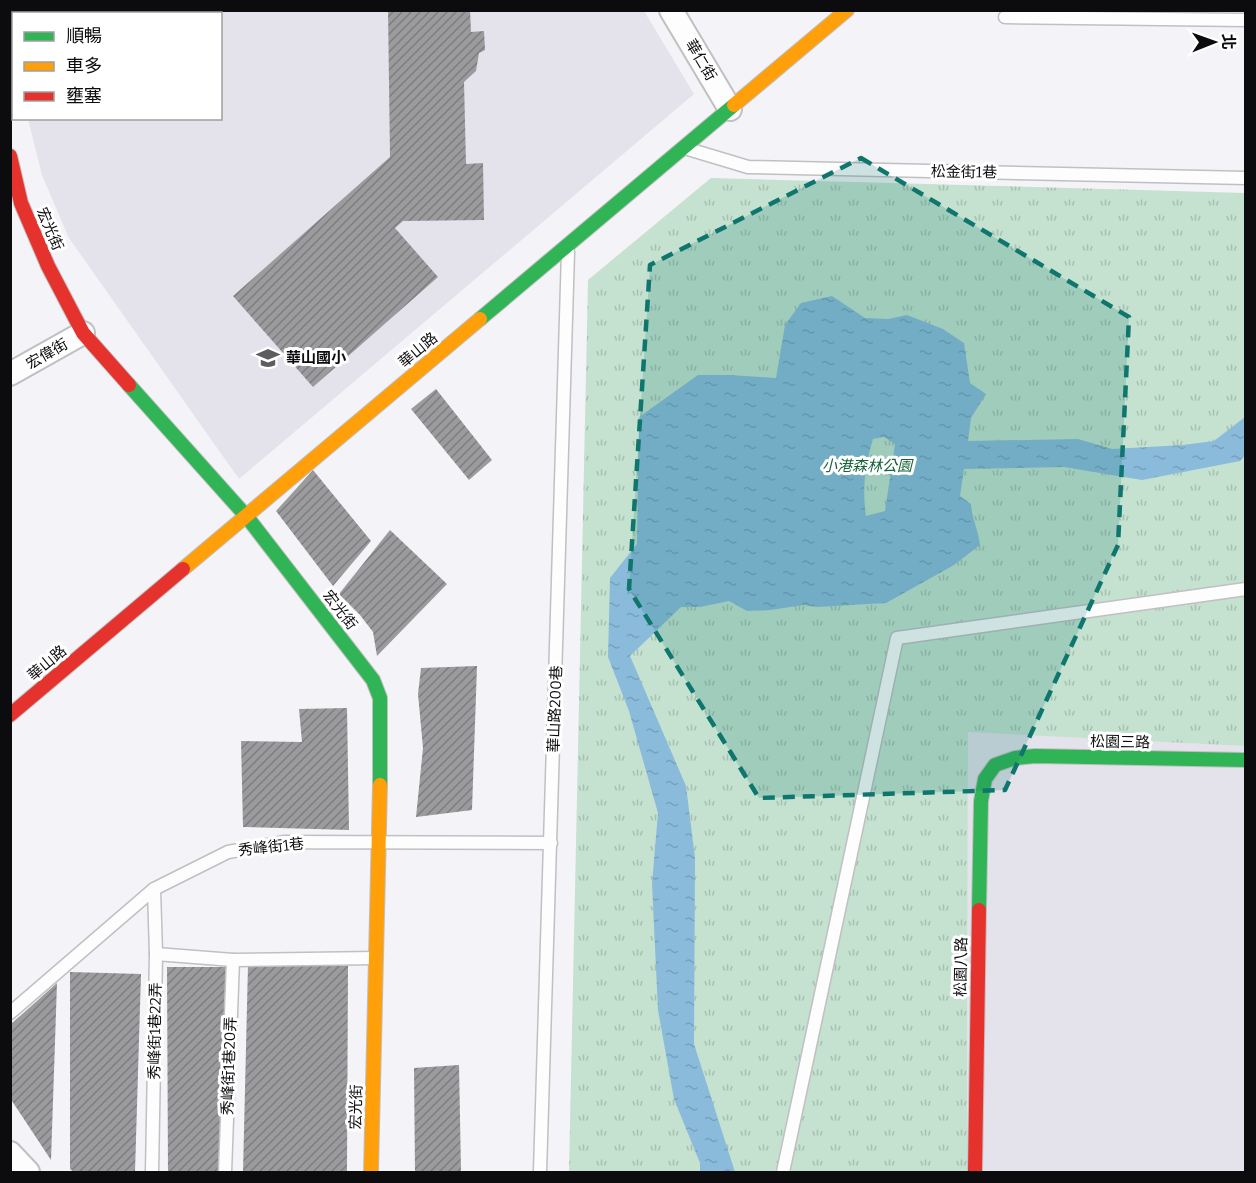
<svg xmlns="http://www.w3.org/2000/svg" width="1256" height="1183" font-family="Bitter,'Noto Sans TC',serif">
<defs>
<pattern id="park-tufts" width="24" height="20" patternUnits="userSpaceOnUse" patternTransform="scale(1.5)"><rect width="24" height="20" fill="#c5e1cf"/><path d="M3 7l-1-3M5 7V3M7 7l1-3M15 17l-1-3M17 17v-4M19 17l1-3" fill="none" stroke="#a8c0b1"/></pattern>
<pattern id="water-ripples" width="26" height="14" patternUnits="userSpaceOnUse" patternTransform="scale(1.5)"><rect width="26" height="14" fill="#8bbbdb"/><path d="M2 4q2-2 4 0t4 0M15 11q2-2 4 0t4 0" fill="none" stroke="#77a0bb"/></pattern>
<pattern id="building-hatch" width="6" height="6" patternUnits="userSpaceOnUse" patternTransform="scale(1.5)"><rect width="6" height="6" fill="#9b9a9d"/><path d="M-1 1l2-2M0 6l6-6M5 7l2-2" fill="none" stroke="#7d7c7e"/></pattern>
</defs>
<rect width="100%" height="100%" fill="#f4f3f7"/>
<g fill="#e4e2eb">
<path d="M22 11H644L694 94 239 479 69 238 42 175 28 119 220 118V14H22Z"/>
<path d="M968 731 1245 746V1172H967Z"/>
</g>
<path fill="url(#park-tufts)" d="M711 178 1245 193V746L968 732 967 1172H569L588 280Z"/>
<path fill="url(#water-ripples)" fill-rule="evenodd" d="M832 296 865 318 888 319 907 315 943 329 964 343 970 383 986 394 971 418 968 441 1078 439 1112 449 1183 445 1214 441 1245 417V455L1240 461 1142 480 1064 467 964 469 960 496 971 504C972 519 978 529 980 545L954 565 886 603 817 607 804 605 770 610 747 611 729 601 700 607H681L630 656 686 786 695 858 694 1044 735 1172H700V1163L674 1099 658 1010 652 884 658 813 629 711 608 657 610 578 637 544 639 417 698 375H730L776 378 785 325 801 303ZM884 437 895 444 885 511 866 516C862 489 865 465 873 439Z"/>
<g fill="url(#building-hatch)">
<path d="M388 10H470L471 32 484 31 485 50 479 53 476 71 464 82 466 164 483 163 484 220 403 221 395 228 438 277 313 387 233 296 390 157Z"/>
<path d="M436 389 492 460 469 480 411 409Z"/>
<path d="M313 470 371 541 333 586 276 511Z"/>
<path d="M390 530 447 584 377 656 373 632 360 615 339 594Z"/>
<path d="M477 666 472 810 416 817 423 748 418 694 421 668Z"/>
<path d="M347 708 349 830 243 827 241 741 302 742 299 709Z"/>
<path d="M248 965 348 966 347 1172H243Z"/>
<path d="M167 967H227L220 1172H168Z"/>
<path d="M70 972 141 974 135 1172H74L70 1169Z"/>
<path d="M57 983 51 1160 10 1098V1025Z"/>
<path d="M459 1065 461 1172H415L414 1068Z"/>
</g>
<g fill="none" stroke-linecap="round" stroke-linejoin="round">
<g stroke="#c0bfc2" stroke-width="15">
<g id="lane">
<path d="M1005 17 1246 20"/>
<path d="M688 149 748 167 1246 178"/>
<path d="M156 954 233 960 375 958"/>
<path d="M10 1013 154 889 228 852 285 842 551 843"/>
<path d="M152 1172 156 954 154 889"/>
<path d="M225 1172 233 960"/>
<path d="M540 1172 568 252"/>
<path d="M783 1172 897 638 1246 589"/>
</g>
</g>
<g stroke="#c0bfc2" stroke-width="26">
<g id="street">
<path d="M671 10 730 109"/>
<path d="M10 374 83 333"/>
<path d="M10 1153 28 1172"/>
</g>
</g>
<g stroke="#c0bfc2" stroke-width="16">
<g id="fast">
<path d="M480 319 734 105"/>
<path d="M129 385 247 517 373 680 380 698V785"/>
<path d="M979 910 981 801 985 779 995 765 1015 758 1035 756 1246 760"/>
</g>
</g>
<g stroke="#c0bfc2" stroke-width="16">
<g id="slow">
<path d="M734 105 847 10"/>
<path d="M183 569 480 319"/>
<path d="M371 1172 380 785"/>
</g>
</g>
<g stroke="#c0bfc2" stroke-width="16">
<g id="jam">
<path d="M10 156 21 203 48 266 83 333 129 385"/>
<path d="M10 715 183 569"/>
<path d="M975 1172 979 910"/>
</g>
</g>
<use href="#lane" stroke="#fdfdfe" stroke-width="12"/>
<use href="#street" stroke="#fdfdfe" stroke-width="22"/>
<use href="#fast" stroke="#30b455" stroke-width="14"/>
<use href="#slow" stroke="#ff9f0a" stroke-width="14"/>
<use href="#jam" stroke="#e5322d" stroke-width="14"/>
</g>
<path fill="#0f766e" fill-opacity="0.2" stroke="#0f766e" stroke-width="4.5" stroke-dasharray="12 8" stroke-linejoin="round" d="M861 158 1129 317 1118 545 1005 790 759 798 629 589 650 265Z"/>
<defs>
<g id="school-bare" transform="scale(1.8)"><path d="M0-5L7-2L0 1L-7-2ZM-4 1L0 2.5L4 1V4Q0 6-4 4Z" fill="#5d5d60" stroke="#fff" stroke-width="2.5" paint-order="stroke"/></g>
</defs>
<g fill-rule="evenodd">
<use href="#school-bare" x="268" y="358"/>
</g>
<g text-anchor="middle" stroke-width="6" stroke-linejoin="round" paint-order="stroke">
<g font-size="15" fill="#0c0c0e" stroke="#fff">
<text transform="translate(701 60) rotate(59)" y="5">華仁街</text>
<text transform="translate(964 172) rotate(1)" y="5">松金街1巷</text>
<text transform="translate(50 229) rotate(67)" y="5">宏光街</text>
<text transform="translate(418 350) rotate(-40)" y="5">華山路</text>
<text transform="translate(47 354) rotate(-30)" y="5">宏偉街</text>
<text transform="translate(340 610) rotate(52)" y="5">宏光街</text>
<text transform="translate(47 663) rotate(-40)" y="5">華山路</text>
<text transform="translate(555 709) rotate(-88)" y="5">華山路200巷</text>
<text transform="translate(1120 742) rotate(1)" y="5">松園三路</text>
<text transform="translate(271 847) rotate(-6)" y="5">秀峰街1巷</text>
<text transform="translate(961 967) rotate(-89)" y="5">松園八路</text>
<text transform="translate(155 1031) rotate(-89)" y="5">秀峰街1巷22弄</text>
<text transform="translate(229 1066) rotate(-88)" y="5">秀峰街1巷20弄</text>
<text transform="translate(356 1107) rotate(-89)" y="5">宏光街</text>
</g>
<g font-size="15" font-weight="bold" fill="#0c0c0e" stroke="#fff" text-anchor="start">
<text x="286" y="363">華山國小</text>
</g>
<g font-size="15" font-style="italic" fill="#16643a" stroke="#fff">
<text x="867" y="471">小港森林公園</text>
</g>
</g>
<rect width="1256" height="1183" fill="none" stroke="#0c0c0e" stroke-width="24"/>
<rect x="12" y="12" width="210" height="108" fill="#ffffff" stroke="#9e9e9f" stroke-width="1.5"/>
<rect x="24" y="32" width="30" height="9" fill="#30b455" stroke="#9e9e9f" stroke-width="1.5"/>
<text x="66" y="42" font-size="18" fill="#0c0c0e">順暢</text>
<rect x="24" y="62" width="30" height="9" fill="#ff9f0a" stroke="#9e9e9f" stroke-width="1.5"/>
<text x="66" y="72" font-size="18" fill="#0c0c0e">車多</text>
<rect x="24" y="92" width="30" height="9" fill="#e5322d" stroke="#9e9e9f" stroke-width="1.5"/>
<text x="66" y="102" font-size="18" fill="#0c0c0e">壅塞</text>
<g transform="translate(1214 42) rotate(89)" stroke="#ffffff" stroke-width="4.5" paint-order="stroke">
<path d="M0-4.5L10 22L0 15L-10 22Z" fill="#0c0c0e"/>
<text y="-9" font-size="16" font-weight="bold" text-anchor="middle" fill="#0c0c0e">北</text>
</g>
</svg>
